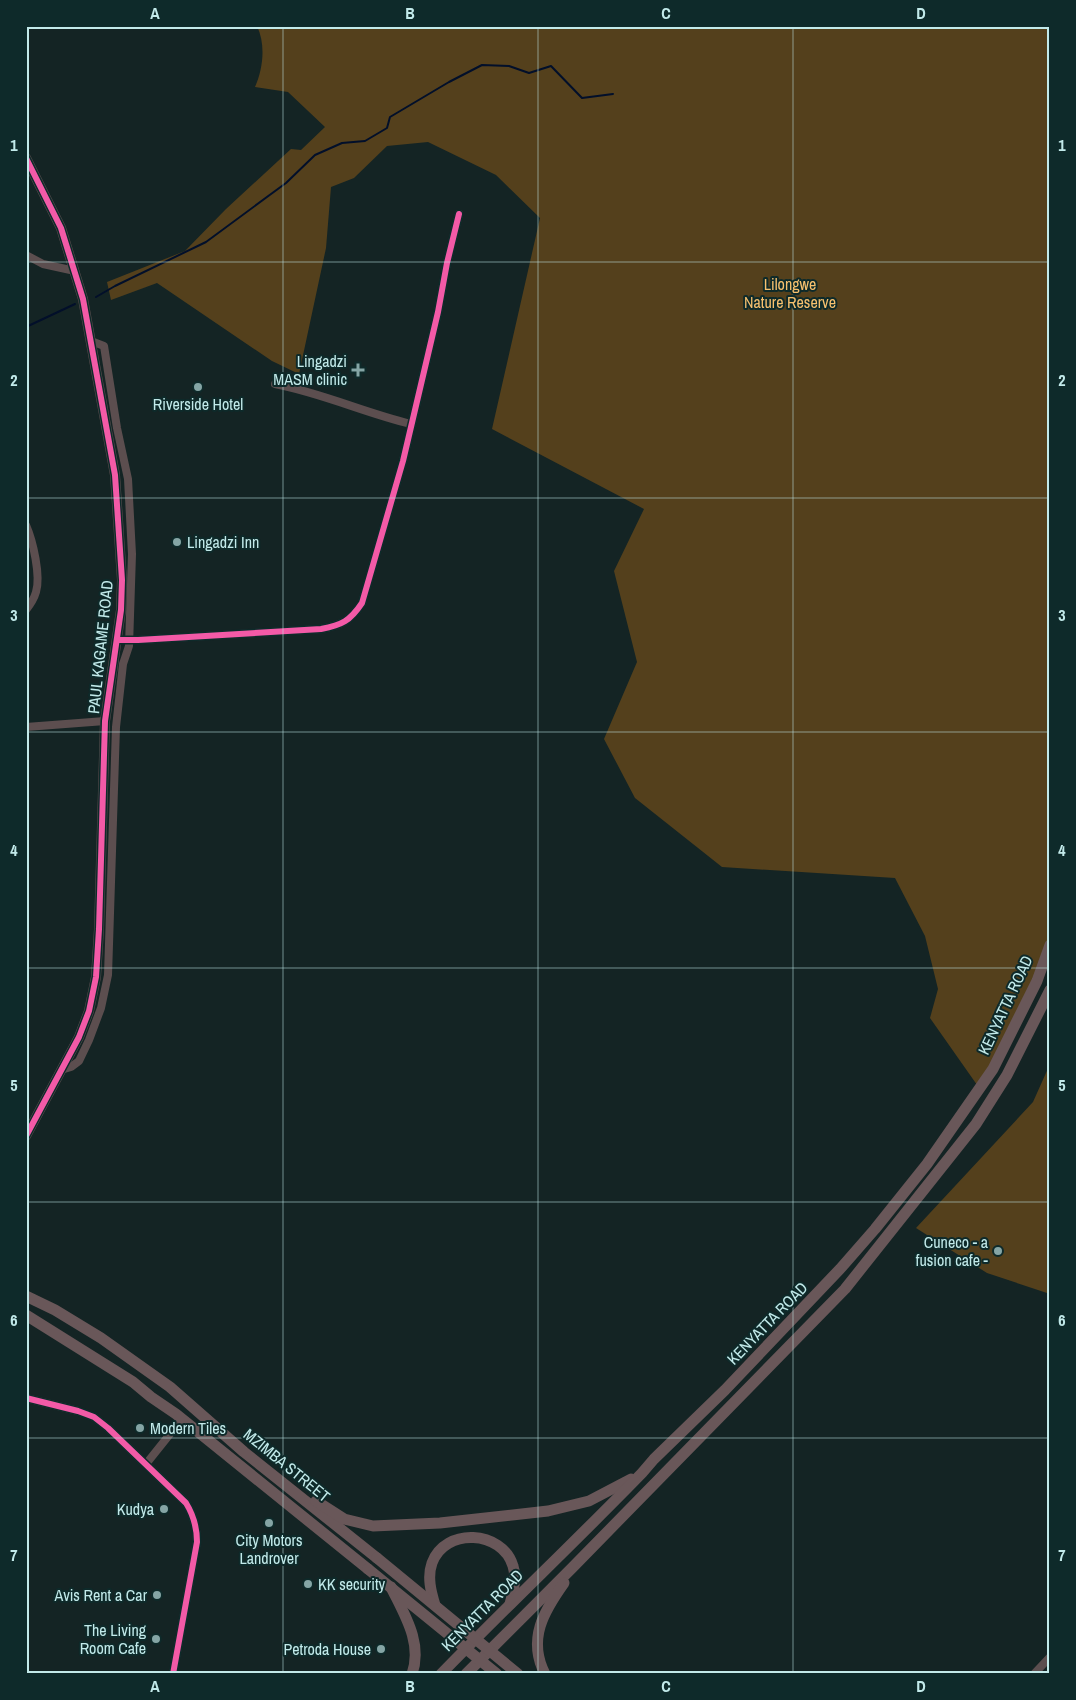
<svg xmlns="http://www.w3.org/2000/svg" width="1076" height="1700" font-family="'Archivo Narrow',sans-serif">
<rect width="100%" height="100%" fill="#142424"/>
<g fill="#54401c">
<path d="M257 26H1050V956L982 1092 930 1018 938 989 925 936 895 878 722 867 635 798 604 739 637 662 614 571 644 509 492 429 540 218 496 175 428 142 387 146 354 178 331 187 326 248 299 374 272 361 157 283 111 300 107 282 185 251 226 209 291 149 301 150 325 127 288 92 255 87C263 69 266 45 257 26Z"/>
<path d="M1050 1064V1294L987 1273 916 1228 1033 1102Z"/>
</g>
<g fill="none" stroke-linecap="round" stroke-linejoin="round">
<g stroke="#020f2a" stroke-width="2">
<path d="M96 297 115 286 206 242 286 183 315 155 342 143 365 141 387 128 390 117 449 82 482 65 509 66 529 73 551 66 582 98 613 94"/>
<path d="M26 327 75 304"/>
</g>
<g stroke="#5c4e4f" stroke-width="8">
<path d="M26 255 43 264 75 271"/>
<path d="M275 384C322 393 365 413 411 424"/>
<path d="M26 525C33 541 41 576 36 592 34 599 30 605 26 610"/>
<path d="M117 640H138L321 629C342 625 350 621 362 603L403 461 438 312 447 263 459 214"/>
<path d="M26 727 105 721"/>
<path d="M61 1070 71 1067 79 1061 89 1040 101 1008 108 975 116 727 123 664 129 646 132 554 128 479 117 428 104 346 91 341"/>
<path d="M26 1398 78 1411 94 1417 108 1428 186 1503C194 1516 197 1527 197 1542L173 1674"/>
<path d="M146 1464 182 1419"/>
<path d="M1034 1674 1050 1657"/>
</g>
<path stroke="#5c4e4f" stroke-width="10" d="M26 158 61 228 83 299 115 475 122 580 121 610 105 721 99 929 96 977 89 1011 79 1037 26 1136"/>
<g stroke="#695759" stroke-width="11">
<path d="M26 1296 55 1310 101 1338 170 1387 244 1452 377 1558"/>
<path d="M26 1315 133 1382 151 1397 176 1414 368 1569"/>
<path d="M316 1501 344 1519 373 1526 440 1523 548 1511 589 1501 631 1479"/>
<path d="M391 1587C404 1614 423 1643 412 1674"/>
<path d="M435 1605C431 1592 427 1577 432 1563 445 1527 502 1530 513 1566 517 1578 513 1592 510 1604"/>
<path d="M441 1674C507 1606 576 1541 642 1473L654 1459 725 1390 840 1269 875 1229 927 1164 993 1069 1037 981 1050 945"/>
<path d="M466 1674 572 1568 845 1289 976 1124 1007 1075 1050 990"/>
<path d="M545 1674C527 1639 544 1611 564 1583"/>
</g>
<g stroke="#695759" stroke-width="11">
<path d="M377 1558 518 1674"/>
<path d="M368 1569 497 1674"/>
</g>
<g stroke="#0e2a2a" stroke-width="9">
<g id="cycleway">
<path d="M26 158 61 228 83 299 115 475 122 580 121 610 105 721 99 929 96 977 89 1011 79 1037 26 1136"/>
<path d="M117 640H138L321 629C342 625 350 621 362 603L403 461 438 312 447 263 459 214"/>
<path d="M26 1398 78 1411 94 1417 108 1428 186 1503C194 1516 197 1527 197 1542L173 1674"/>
</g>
</g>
<use href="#cycleway" stroke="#f35aa7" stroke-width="6"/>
</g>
<path fill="none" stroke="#c2eaea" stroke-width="1" stroke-opacity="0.55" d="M283 26V1674M538 26V1674M793 26V1674M26 262H1050M26 498H1050M26 732H1050M26 968H1050M26 1202H1050M26 1438H1050"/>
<g fill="#85a5a5" stroke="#0e2a2a" stroke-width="2">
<path d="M355.5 362.5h5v5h5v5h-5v5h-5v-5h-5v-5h5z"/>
<circle cx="198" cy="387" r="5"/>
<circle cx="177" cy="542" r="5"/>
<circle cx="998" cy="1251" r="5"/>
<circle cx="140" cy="1428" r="5"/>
<circle cx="164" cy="1509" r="5"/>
<circle cx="269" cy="1523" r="5"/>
<circle cx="308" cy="1584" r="5"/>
<circle cx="157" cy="1595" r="5"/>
<circle cx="156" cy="1639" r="5"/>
<circle cx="381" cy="1649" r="5"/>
</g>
<g text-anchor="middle" stroke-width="4" stroke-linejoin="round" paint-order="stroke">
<g font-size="16" fill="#f7c16e" stroke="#0e2a2a">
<text x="790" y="290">Lilongwe<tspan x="790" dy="18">Nature Reserve</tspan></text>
</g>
<g font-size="16" fill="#c2eaea" stroke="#0e2a2a" text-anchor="end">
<text x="347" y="367">Lingadzi<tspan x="347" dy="18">MASM clinic</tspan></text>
<text x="198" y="410" text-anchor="middle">Riverside Hotel</text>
<text x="187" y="548" text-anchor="start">Lingadzi Inn</text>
<text x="988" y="1248">Cuneco - a<tspan x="988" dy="18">fusion cafe -</tspan></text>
<text x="150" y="1434" text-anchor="start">Modern Tiles</text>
<text x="154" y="1515">Kudya</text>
<text x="269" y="1546" text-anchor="middle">City Motors<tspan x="269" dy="18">Landrover</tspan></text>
<text x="318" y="1590" text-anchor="start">KK security</text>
<text x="147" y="1601">Avis Rent a Car</text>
<text x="146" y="1636">The Living<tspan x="146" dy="18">Room Cafe</tspan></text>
<text x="371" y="1655">Petroda House</text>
</g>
<g font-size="16" fill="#c2eaea" stroke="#0e2a2a">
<text transform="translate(100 647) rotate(-84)" y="6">PAUL KAGAME ROAD</text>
<text transform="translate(1005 1005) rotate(-65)" y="6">KENYATTA ROAD</text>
<text transform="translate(767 1323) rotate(-46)" y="6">KENYATTA ROAD</text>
<text transform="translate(287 1465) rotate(39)" y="6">MZIMBA STREET</text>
<text transform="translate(482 1610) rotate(-45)" y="6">KENYATTA ROAD</text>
</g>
</g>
<rect width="1076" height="1700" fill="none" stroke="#0e2a2a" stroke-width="55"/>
<rect x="28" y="28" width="1020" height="1644" fill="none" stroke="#c2eaea" stroke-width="2"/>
<g font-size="16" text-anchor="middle" font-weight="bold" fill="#c2eaea">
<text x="155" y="19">A</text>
<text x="410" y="19">B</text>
<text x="666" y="19">C</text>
<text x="921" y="19">D</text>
<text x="14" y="151">1</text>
<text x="1062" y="151">1</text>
<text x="14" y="386">2</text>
<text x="1062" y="386">2</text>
<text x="14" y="621">3</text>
<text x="1062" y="621">3</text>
<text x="14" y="856">4</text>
<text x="1062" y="856">4</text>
<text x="14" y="1091">5</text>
<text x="1062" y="1091">5</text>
<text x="14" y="1326">6</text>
<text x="1062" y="1326">6</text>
<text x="14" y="1561">7</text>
<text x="1062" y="1561">7</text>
<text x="155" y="1692">A</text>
<text x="410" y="1692">B</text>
<text x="666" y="1692">C</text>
<text x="921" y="1692">D</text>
</g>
</svg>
